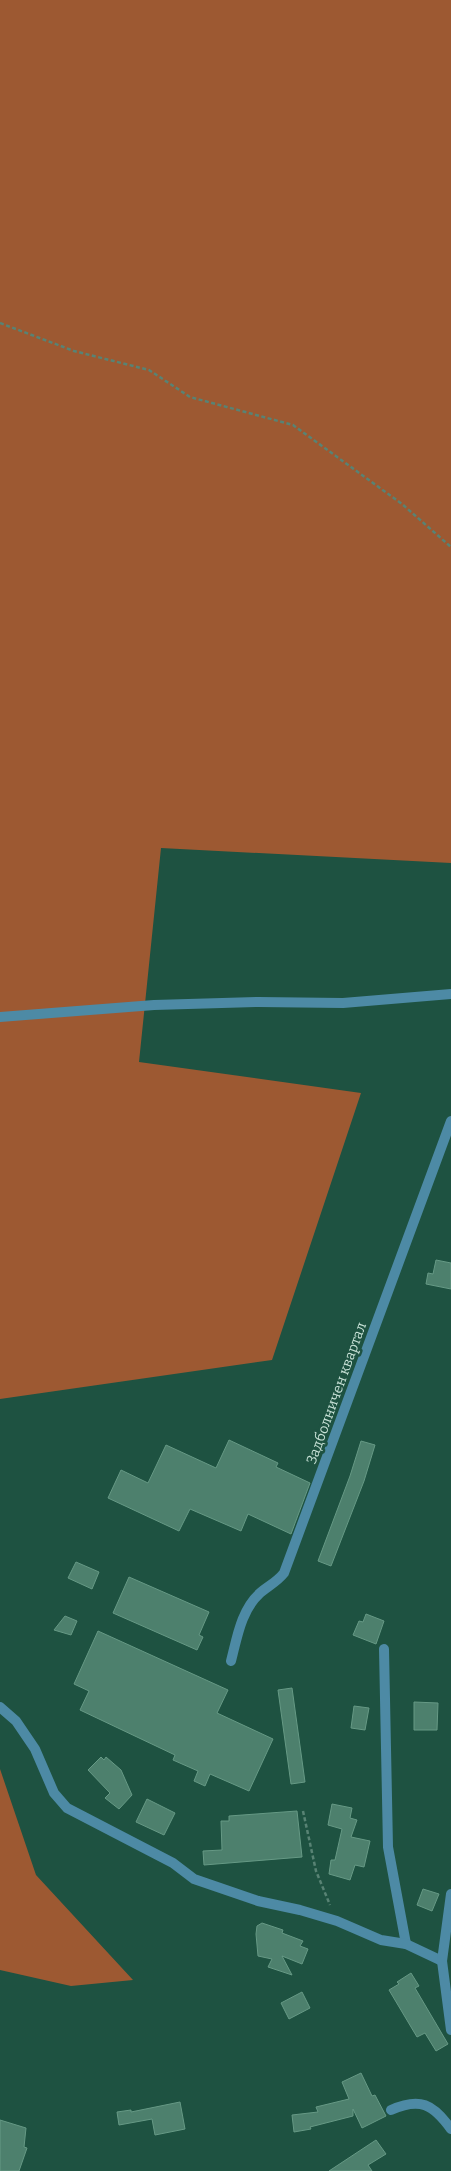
<svg xmlns="http://www.w3.org/2000/svg" width="451" height="2171" font-family="Bitter,serif">
<rect width="100%" height="100%" fill="#1e5241"/>
<g fill="#9d5932">
<path d="M0 0H451V863L161 848 139 1062 361 1093 272 1360 0 1399Z"/>
<path d="M0 1769 36 1875 133 1980 71 1986 0 1970Z"/>
</g>
<g fill="#4d806d" stroke="#669985">
<path d="M436 1260 451 1263V1289L426 1284 428 1273 433 1274Z"/>
<path d="M229 1440 278 1463 276 1467 310 1483 291 1534 248 1514 241 1531 190 1509 179 1531 108 1498 121 1470 148 1483 166 1445 216 1468Z"/>
<path d="M361 1441 375 1445 364 1481 331 1566 318 1561 350 1476Z"/>
<path d="M76 1562 99 1572 92 1589 68 1578Z"/>
<path d="M129 1577 209 1612 199 1635 203 1637 197 1650 113 1613Z"/>
<path d="M366 1614 384 1621 376 1644 353 1635 359 1621 363 1622Z"/>
<path d="M65 1616 77 1621 71 1635 54 1630Z"/>
<path d="M98 1631 228 1690 217 1713 273 1739 249 1791 210 1774 205 1786 194 1781 198 1771 173 1760 175 1755 80 1710 89 1691 74 1684Z"/>
<path d="M292 1688 305 1782 291 1784 278 1690Z"/>
<path d="M414 1702 438 1703 437 1730H414Z"/>
<path d="M354 1706 369 1708 365 1730 351 1728Z"/>
<path d="M101 1757 104 1760 106 1757 121 1770 132 1795 119 1809 105 1798 110 1793 88 1770Z"/>
<path d="M147 1799 175 1813 164 1835 136 1822Z"/>
<path d="M332 1804 352 1808 350 1818 357 1820 351 1837 370 1841 364 1867 355 1865 350 1880 329 1874 331 1860H335L342 1829 328 1825Z"/>
<path d="M297 1811 302 1857 204 1865 203 1851 222 1850 221 1821H229V1816Z"/>
<path d="M423 1889 439 1894 432 1911 417 1905Z"/>
<path d="M262 1923 283 1930 282 1933 303 1941 300 1946 308 1949 302 1964 282 1956 292 1975 268 1967 272 1959 258 1956 256 1934 257 1926Z"/>
<path d="M411 1973 419 1986 415 1988 448 2044 436 2051 425 2033 417 2037 389 1990 399 1984 397 1982Z"/>
<path d="M302 1992 310 2008 289 2019 281 2003Z"/>
<path d="M361 2073 372 2096 375 2095 386 2116 362 2128 353 2109V2116L310 2127 311 2129 294 2132 292 2115 318 2112 316 2107 349 2099 342 2082Z"/>
<path d="M180 2102 185 2129 155 2135 152 2119 119 2125 117 2112 131 2110V2112Z"/>
<path d="M0 2120 26 2128 24 2147 27 2148 19 2171H0Z"/>
<path d="M376 2140 386 2154 368 2165 372 2171H329Z"/>
</g>
<g fill="none" stroke-linecap="round" stroke-linejoin="round">
<g stroke="#588374" stroke-width="2.5" stroke-dasharray="4 2.5" stroke-linecap="butt">
<path d="M0 323 74 351 149 370 190 397 293 425 402 504 451 547"/>
<path d="M303 1811 316 1871 330 1905"/>
</g>
<g stroke="#4d8aa5" stroke-width="10">
<path d="M0 1017 154 1005 258 1002 343 1003 451 994"/>
<path d="M384 1649 388 1847 406 1944"/>
<path d="M231 1661C237 1638 241 1610 260 1593 268 1586 277 1582 284 1573L451 1121"/>
<path d="M0 1707 16 1721 35 1749 54 1793 67 1808 173 1863 194 1879 258 1901 300 1910 337 1921 381 1940 406 1944 442 1961"/>
<path d="M451 1894 442 1961 451 2030"/>
<path d="M391 2110C420 2097 433 2104 451 2129"/>
</g>
</g>
<g text-anchor="middle" stroke-width="5" stroke-linejoin="round" paint-order="stroke">
<g font-size="14" fill="#c7e1d6" stroke="#1e5241">
<text transform="translate(336 1393) rotate(-70)" y="5">Задболничен квартал</text>
</g>
</g>
</svg>
